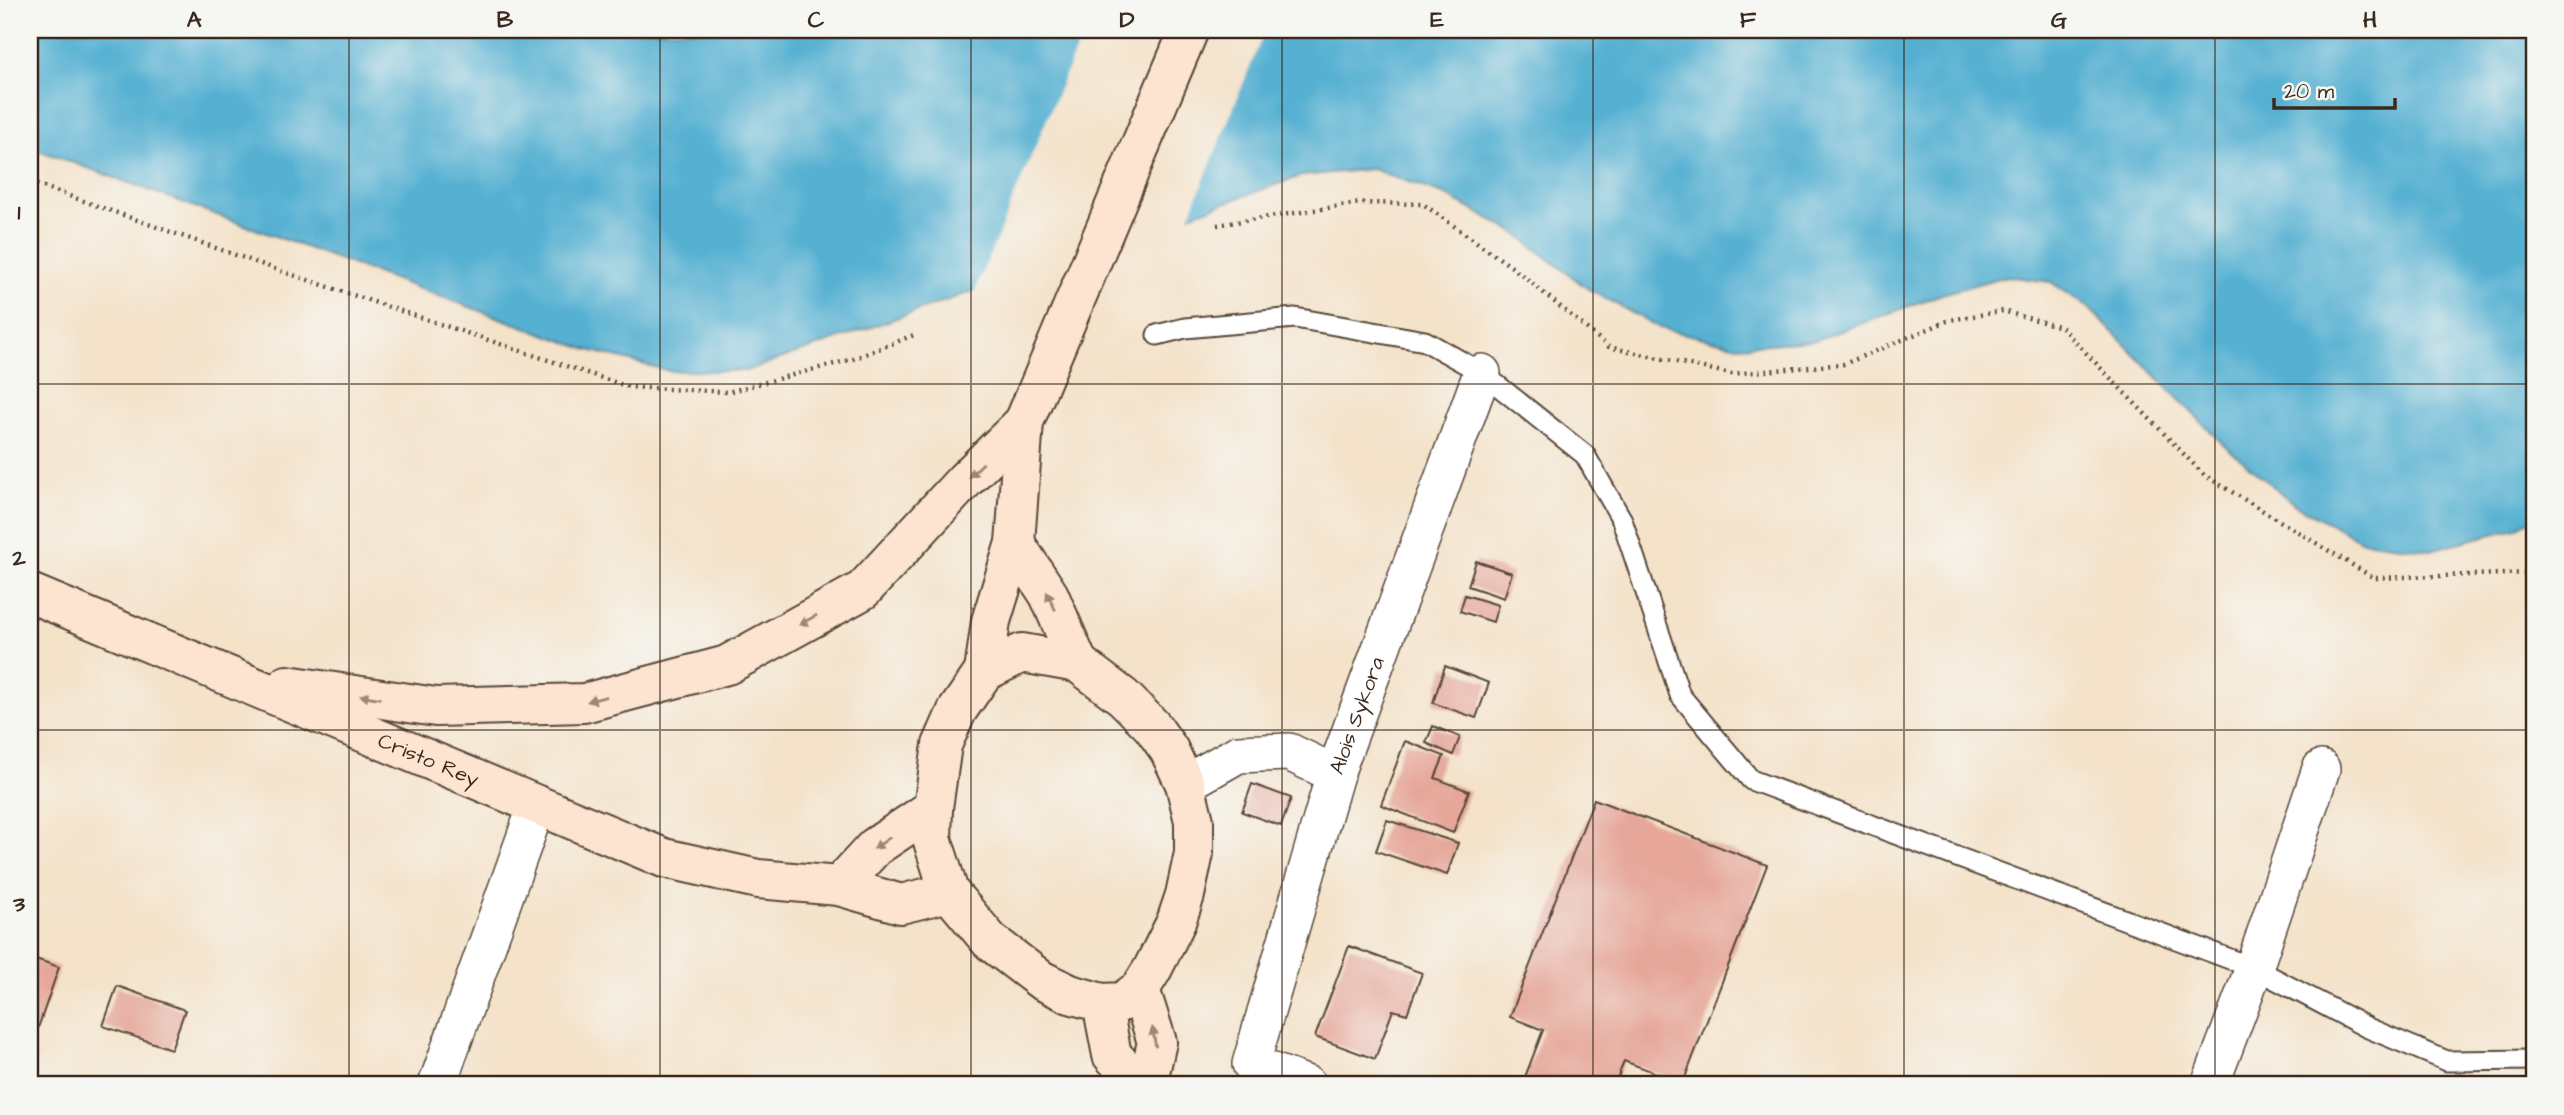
<svg xmlns="http://www.w3.org/2000/svg" width="2564" height="1115" font-family="'Architects Daughter',sans-serif">
<rect width="100%" height="100%" fill="#f6f6f2"/>
<filter id="ink" filterUnits="userSpaceOnUse"><feTurbulence type="fractalNoise" baseFrequency=".0143" numOctaves="2"/><feDisplacementMap in="SourceGraphic" scale="14" xChannelSelector="R" yChannelSelector="G"/><feConvolveMatrix kernelMatrix="1 2 1 2 8 2 1 2 1" color-interpolation-filters="sRGB"/></filter>
<filter id="wash" filterUnits="userSpaceOnUse"><feTurbulence type="fractalNoise" baseFrequency=".00686" numOctaves="4" result="noise"/><feDisplacementMap in="SourceGraphic" scale="28" xChannelSelector="R" yChannelSelector="G"/><feGaussianBlur stdDeviation="1.57" result="paint"/><feColorMatrix in="noise" values="0 0 0 0 0 0 0 0 0 0 0 0 0 0 0 0 0 1.4 0 .05"/><feComposite in="paint" operator="in"/></filter>
<g filter="url(#wash)">
<rect width="100%" height="100%" fill="#f4e2c9"/>
<path fill="#54b0d2" stroke="#486d78" stroke-width="2" d="M30 30H2534V518L2516 528 2430 550 2363 541 2295 505 2223 444 2089 308 2051 282 2006 276 1942 294 1813 341 1738 346 1660 328 1588 289 1514 232 1443 194 1372 169 1301 176 746 371H669L585 349 30 147Z"/>
<path fill="#f4e2c9" d="M1084 30H1265L1188 219 973 295Z"/>
<g id="blocks">
<g fill="#e6a79a">
<path d="M1476 561 1512 573 1504 598 1468 586Z"/>
<path d="M1465 595 1498 605 1493 622 1460 611Z"/>
<path d="M1445 666 1489 683 1476 718 1433 703Z"/>
<path d="M1433 726 1460 737 1453 755 1426 743Z"/>
<path d="M1405 741 1444 756 1435 778 1469 791 1453 833 1381 805Z"/>
<path d="M1252 784 1291 798 1281 826 1242 812Z"/>
<path d="M1594 799 1767 865 1683 1083 1624 1061 1615 1085H1522L1543 1030 1510 1017Z"/>
<path d="M1387 820 1458 843 1447 875 1376 851Z"/>
<path d="M1349 946 1422 973 1407 1014 1393 1010 1375 1059 1315 1037Z"/>
<path d="M30 957 59 967 38 1028 30 1025Z"/>
<path d="M117 986 185 1010 171 1049 103 1026Z"/>
<path d="M30 1053 37 1055 30 1076Z"/>
</g>
</g>
</g>
<g filter="url(#ink)">
<use href="#blocks" fill-opacity="0" stroke="#574638" stroke-width="2"/>
<g fill="none" stroke-linecap="round" stroke-linejoin="round">
<g stroke="#574638" stroke-width="23">
<path id="lane" d="M1157 335 1185 328 1295 318 1425 341 1482 373 1585 455 1622 520 1680 695 1751 780 2254 968 2368 1028 2447 1061 2534 1060"/>
</g>
<g stroke="#574638" stroke-width="40">
<g id="street">
<path d="M1185 784 1238 754 1289 752 1335 774"/>
<path d="M437 1085 537 805"/>
<path id="s1" d="M1308 1085 1251 1064 1335 774 1482 373"/>
<path d="M2210 1085 2254 968 2321 769"/>
</g>
</g>
<g stroke="#574638" stroke-width="42">
<g id="secondary">
<path d="M1015 543 1049 595 1078 663"/>
<path id="s2" d="M30 593 664 858 758 879 839 886 901 904 949 892"/>
<path d="M1022 653 1078 663 1123 697 1152 726 1169 750 1185 784 1194 821V853L1185 895 1176 922 1152 970 1140 989 1122 1002 1102 1003 1070 994 1041 980 990 941 949 892 932 838 933 808 942 745 957 711 984 672Z"/>
<path d="M984 672 991 621 1015 543 1024 422 1189 30"/>
<path d="M287 685 436 707 584 703 727 665 863 590 965 480 1024 422"/>
<path d="M839 886 875 847 933 808"/>
<path d="M1140 989 1157 1042 1147 1085"/>
<path d="M1102 1003 1112 1055 1140 1085"/>
</g>
</g>
<g stroke="#574638" stroke-width="4.5" stroke-dasharray="2 5" stroke-linecap="butt">
<path d="M30 182 275 269 629 387 728 392 853 359 914 335"/>
<path d="M1217 225 1360 203 1423 204 1516 270 1609 347 1731 374 1844 364 1950 320 2003 311 2061 327 2204 475 2374 578 2534 573"/>
</g>
<use href="#lane" stroke="#fff" stroke-width="19"/>
<use href="#street" stroke="#fff" stroke-width="37"/>
<use href="#secondary" stroke="#fde4d0" stroke-width="38"/>
</g>
<defs><path id="oneway-solid" d="M-6-.8H1V-3.2L6.5 0L1 3.2V.8H-6Z" transform="scale(1.75)"/></defs>
<g fill="#9c8777">
<use href="#oneway-solid" transform="translate(976 470) rotate(136)"/>
<use href="#oneway-solid" transform="translate(1051 601) rotate(-116)"/>
<use href="#oneway-solid" transform="translate(808 620) rotate(151)"/>
<use href="#oneway-solid" transform="translate(370 697) rotate(-172)"/>
<use href="#oneway-solid" transform="translate(597 699) rotate(165)"/>
<use href="#oneway-solid" transform="translate(882 843) rotate(144)"/>
<use href="#oneway-solid" transform="translate(1154 1037) rotate(-100)"/>
</g>
</g>
<path fill="none" stroke="#3b2a1e" stroke-width="2" stroke-opacity="0.55" d="M349 30V1085M660 30V1085M971 30V1085M1282 30V1085M1593 30V1085M1904 30V1085M2215 30V1085M30 384H2534M30 730H2534"/>
<g text-anchor="middle" stroke-width="7" stroke-linejoin="round" paint-order="stroke">
<g font-size="21" fill="#3b2a1e" stroke="#f6f6f2">
<text dy="7" stroke="none"><textPath href="#s1" startOffset="425">Alois Sykora</textPath></text>
<text dy="7" stroke="none"><textPath href="#s2" startOffset="432">Cristo Rey</textPath></text>
</g>
</g>
<rect width="2564" height="1115" fill="none" stroke="#f6f6f2" stroke-width="77"/>
<path d="M2274 98v10h121v-10" fill="none" stroke="#3b2a1e" stroke-width="3.5"/>
<text x="2284" y="98" font-size="21" fill="#3b2a1e" stroke="#f6f6f2" stroke-width="5" paint-order="stroke">20 m</text>
<rect x="38" y="38" width="2488" height="1038" fill="none" stroke="#3b2a1e" stroke-width="2.5"/>
<g font-size="23" text-anchor="middle" font-weight="bold" fill="#3b2a1e">
<text x="194" y="27">A</text>
<text x="505" y="27">B</text>
<text x="816" y="27">C</text>
<text x="1127" y="27">D</text>
<text x="1437" y="27">E</text>
<text x="1748" y="27">F</text>
<text x="2059" y="27">G</text>
<text x="2370" y="27">H</text>
<text x="19" y="219">1</text>
<text x="19" y="565">2</text>
<text x="19" y="911">3</text>
</g>
</svg>
